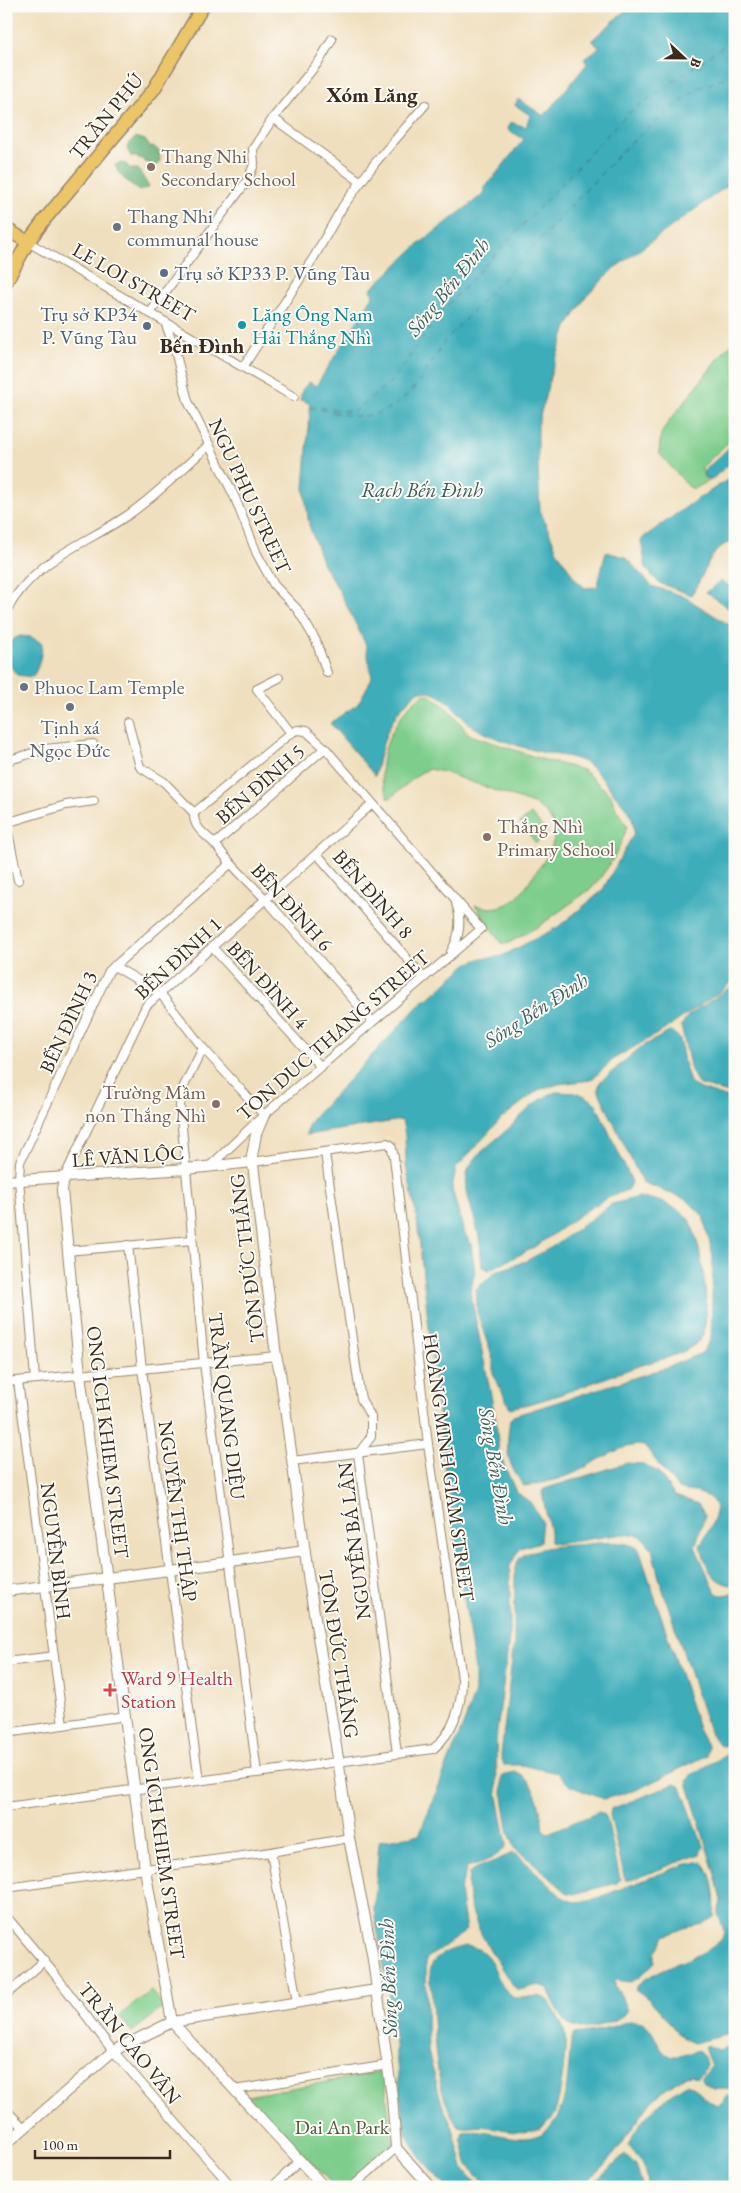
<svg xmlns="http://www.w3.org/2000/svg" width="741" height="2193" font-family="'EB Garamond',serif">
<rect width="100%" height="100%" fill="#fdfcf7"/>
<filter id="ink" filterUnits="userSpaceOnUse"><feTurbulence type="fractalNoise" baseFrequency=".02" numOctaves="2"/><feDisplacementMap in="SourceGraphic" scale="10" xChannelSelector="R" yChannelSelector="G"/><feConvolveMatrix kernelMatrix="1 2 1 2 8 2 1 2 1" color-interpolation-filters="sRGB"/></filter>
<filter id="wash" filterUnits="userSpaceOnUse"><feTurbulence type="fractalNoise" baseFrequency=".0096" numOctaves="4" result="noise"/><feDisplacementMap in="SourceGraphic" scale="20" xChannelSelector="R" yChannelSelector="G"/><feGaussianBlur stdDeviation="1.12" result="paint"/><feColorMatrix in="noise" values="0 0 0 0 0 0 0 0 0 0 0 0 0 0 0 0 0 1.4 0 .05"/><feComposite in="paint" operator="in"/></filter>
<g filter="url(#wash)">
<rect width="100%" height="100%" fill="#f0dfbe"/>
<g fill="#7ecd8c" stroke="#5c7c55">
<path d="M735 341V436L702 467 704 477 711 480 694 489 688 486 659 453 661 434 667 424 726 349Z"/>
<path d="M425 694 433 697 448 709 470 735 541 759 583 770 611 795 616 809 627 826C622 847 606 872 592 888L539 926 507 944 501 943 475 905C486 908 495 909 505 905 518 899 525 888 532 877 551 853 569 827 536 805L443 772 429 769 420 773 389 799C387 793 383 786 382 781 377 752 400 707 425 694Z"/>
<path d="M531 814 547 833 536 843 520 823Z"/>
<path d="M151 1991 164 2007 132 2032 119 2016Z"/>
<path d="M383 2072 393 2146 347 2187H335L247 2096Z"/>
</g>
<g fill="#66b078" stroke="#506d4b">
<path d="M136 137 145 140 151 148 153 146 159 151 160 161 155 168H149L150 163 144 162 143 159 131 156 127 149 130 143Z"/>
<path d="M121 163 126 164 131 169H138L149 187 139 191C130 182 119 178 115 165Z"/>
</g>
<g fill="#3eadba" stroke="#3c6c6c">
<path d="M625 6H735V180L612 270 586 297 567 327 552 370 538 424V468L540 510 557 551 576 580 585 588 597 587 606 552 625 557 652 586 683 596 731 626 735 620V979L720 992 664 1030 615 1058 591 1080 559 1084 538 1090 502 1118 456 1168 452 1189 464 1232 471 1244 475 1273 470 1291 496 1420 499 1454 516 1492 530 1502 542 1521 540 1542 520 1548 510 1566V1632L496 1739 497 1791 507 1845C497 1859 482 1862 467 1867L460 1890 466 1931 426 1959 428 2051 442 2104 453 2128 463 2168 471 2178 484 2187H446C430 2167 413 2153 404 2128L391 2008 374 1911 379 1841 419 1835 466 1718 475 1692V1671L443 1458 417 1219 406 1166 405 1135 402 1120 306 1135 308 1126 313 1118 424 1000 429 998 467 964 482 958 500 957 558 927 602 891 634 833C635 817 627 809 617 797 608 787 599 773 589 765 577 756 560 756 546 753 526 749 491 738 474 727 452 712 451 693 420 691 389 713 383 740 375 776L330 723 358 704 372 678 366 645 340 592 323 564 309 525 304 488 310 410 309 403 300 400 302 390 309 382 316 386 373 296 371 289 419 244 486 192 484 189 524 139 508 130 510 122 526 127 530 115 515 105 518 99 544 116 587 64 584 59 599 48 592 40 625 11Z"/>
<path d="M735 442V459L711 480 704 477V471Z"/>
<path d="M735 475V541C709 545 705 577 691 595L659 583 649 572 646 569 641 541 644 537 696 500Z"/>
<path d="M721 581 735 589V613L706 592Z"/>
<path d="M20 636 31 637 42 643C42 653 39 670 32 677L17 675 6 661C6 649 8 640 20 636Z"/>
<path d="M735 984V1095L698 1084 691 1070 681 1026 688 1016Z"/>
<path d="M671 1031 680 1039 684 1063 690 1082 698 1088 735 1100V1586C709 1582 708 1567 700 1546 709 1528 731 1502 699 1493 692 1491 685 1492 680 1489 676 1488 649 1452 646 1447 627 1438 588 1468 570 1475 556 1480 539 1484 524 1486 505 1462 506 1449 510 1419L513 1416 665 1368 702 1353 711 1339 713 1256 703 1216 687 1200 642 1182 598 1090 600 1082 641 1047Z"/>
<path d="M556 1092C573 1093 583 1091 596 1104L632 1182 627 1190C590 1202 563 1230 531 1249 517 1257 502 1262 489 1270L482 1267C481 1257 481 1247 479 1237 476 1217 459 1185 470 1166 479 1151 495 1141 508 1129 523 1115 536 1099 556 1092Z"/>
<path d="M639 1197C653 1198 678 1206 687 1217 701 1234 715 1326 699 1341 682 1357 657 1359 636 1367 594 1381 553 1400 510 1408L493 1373V1360L477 1312 476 1289 497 1271 526 1261 552 1247 612 1204Z"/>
<path d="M627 1463 643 1464 658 1472 675 1496 698 1504 705 1515 695 1547 716 1593 721 1595 735 1593V1744L721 1746 713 1738 709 1731 659 1578 652 1549 645 1540 639 1535 623 1534 556 1544 550 1542V1532L542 1492 544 1489Z"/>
<path d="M599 1543C614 1543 627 1541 639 1549L699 1731 708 1747 706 1756 636 1790 604 1799 570 1786 558 1773 521 1765H504L501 1756 514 1642 515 1568C517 1563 519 1557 524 1555 545 1544 576 1546 599 1543Z"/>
<path d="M735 1750V2033L694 2043C679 2039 669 2021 659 2010 652 2002 644 1995 635 1989 655 1963 716 1958 725 1933L718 1914 721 1901 716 1878 687 1782 691 1775Z"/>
<path d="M515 1772C537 1781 541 1809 543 1830L548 1833 599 1812 604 1814 607 1819 620 1879 617 1883 573 1894 566 1892 528 1858 516 1850 509 1833 502 1791V1777L506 1774Z"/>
<path d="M675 1784 681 1787 703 1846 700 1854 631 1880H625L610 1815 611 1809Z"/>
<path d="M513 1853 518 1855 562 1897 574 1902 589 1901 683 1865 702 1861C714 1874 716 1900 714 1917L702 1924 684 1928 665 1936 655 1953V1962L640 1977 630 1982 615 1980V1987L621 1995 627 2012C617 2022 581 2035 568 2024 560 2016 553 2000 548 1989 539 1981 529 1989 518 1990L512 1985C491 1950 463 1916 469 1873L475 1869Z"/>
<path d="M466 1946C497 1949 491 1976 509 1994 519 2005 537 1989 548 2001 555 2009 563 2025 565 2035 567 2047 560 2104 554 2114 552 2118 547 2123 544 2126 527 2137 507 2129 488 2127 478 2125 468 2129 458 2126 430 2085 435 2019 430 1971 433 1953 451 1950 466 1946Z"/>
<path d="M629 2021C633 2021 639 2021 642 2022 657 2029 657 2059 679 2056 685 2055 692 2052 698 2050L704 2057 706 2065 702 2074 697 2078 692 2075 686 2076 663 2091 651 2102 612 2157 582 2187H493L476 2175 467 2164 461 2138 463 2132C482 2129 501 2137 520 2138 570 2140 567 2076 571 2041L574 2034 602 2030Z"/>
<path d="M735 2044V2090L714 2089 702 2082V2078L711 2067 705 2050 706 2045 718 2050Z"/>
<path d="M686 2084C700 2087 704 2101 717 2106L723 2103 728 2095 735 2096V2187H648C646 2166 643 2160 628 2146 639 2118 662 2100 686 2084Z"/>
<path d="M625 2154 636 2165 643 2187H589Z"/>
</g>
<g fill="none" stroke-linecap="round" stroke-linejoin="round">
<g stroke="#3c5e5c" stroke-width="1" stroke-dasharray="6 5" stroke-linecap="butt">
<path d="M310 404 317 407 353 412 392 381 443 310 627 114 722 47 735 43"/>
<path d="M310 407C325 410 348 417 363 416 404 413 426 374 444 342L629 144 698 88 735 74"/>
</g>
</g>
</g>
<g filter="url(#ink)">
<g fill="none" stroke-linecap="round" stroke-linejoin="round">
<g stroke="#96846e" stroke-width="10">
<g id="minor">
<path d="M273 118 361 182"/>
<path d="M28 242 294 397"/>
<path d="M150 313 249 178 254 164 253 149 273 118 320 60 332 39"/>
<path d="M165 322 174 347 188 401 235 498 257 554 274 585 297 609 305 622 316 641 327 673"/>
<path d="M243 367 314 257 343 206 375 163 425 105"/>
<path d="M6 611C37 557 79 548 128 515 157 495 183 468 209 445"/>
<path d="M279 678 257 689 291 733"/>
<path d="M128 722 140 767 164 782 194 813"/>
<path d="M6 761 46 749 93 744"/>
<path d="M194 813 291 733 297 730 306 731 325 748 481 929 264 1115 209 1167"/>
<path d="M194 813C193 831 210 836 219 849 233 868 250 882 266 900 302 939 337 981 372 1021"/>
<path d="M6 823 66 805 94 801"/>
<path d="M6 823 18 880"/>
<path d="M215 844 325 748"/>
<path d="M317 854 424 978"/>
<path d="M212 947 321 1067"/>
<path d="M451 952C460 936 462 920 456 903"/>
<path d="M114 966 160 993 203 1048 264 1115"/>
<path d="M203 1048 182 1090 180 1106 204 1363 257 1773"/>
<path d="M325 1153 359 1387 361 1399 371 1417V1437L358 1454 397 1753"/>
<path d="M64 1178 146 1006 372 804"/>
<path d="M128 1245 142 1369 199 1780"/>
<path d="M67 1251 192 1240"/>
<path d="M35 1379 19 1179 20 1162 109 971 230 864"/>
<path d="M18 1381 63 1725"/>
<path d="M6 1382 276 1356"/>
<path d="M292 1461 428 1444"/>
<path d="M6 1662 54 1656"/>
<path d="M6 1733 126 1716"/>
<path d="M6 1807 433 1749C454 1732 462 1705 462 1679L428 1444 394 1157 391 1145 387 1143 253 1162"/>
<path d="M271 1852 297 2002"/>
<path d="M6 1888 271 1852 349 1838"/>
<path d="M6 1916 53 1972 113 2051 232 2187"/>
<path d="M6 1995 44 1961"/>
<path d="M234 2090 388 2065"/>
<path d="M6 2110 24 2128"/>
<path d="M272 2187 300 2161"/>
<path d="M352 2187 396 2148"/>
</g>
</g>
<g stroke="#96846e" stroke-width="12">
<g id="tertiary">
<path d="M264 1115 256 1134 252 1156 276 1356 280 1372 309 1582 338 1758 349 1838 372 1953 392 2097 396 2148 431 2187"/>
<path d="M64 1178 62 1190 80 1374 145 1869 172 2022 324 2187"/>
<path d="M6 1181 186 1169 253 1162"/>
<path d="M6 1591 231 1562 304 1551"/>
<path d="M6 2144 113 2051 172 2022 376 1990"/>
</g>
</g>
<g stroke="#96846e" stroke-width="15">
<g id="primary">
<path d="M6 229 28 242"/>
<path d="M6 282 28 242 45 219 154 89 203 6"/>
</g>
</g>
<use href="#minor" stroke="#fff" stroke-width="8"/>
<use href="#tertiary" stroke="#fff" stroke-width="10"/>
<use href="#primary" stroke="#ecc569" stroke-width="12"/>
</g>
</g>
<g fill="#8d6e63" stroke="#fdfcf7" stroke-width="2">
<circle cx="151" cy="167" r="5"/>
<circle cx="487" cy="837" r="5"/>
<circle cx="216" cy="1104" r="5"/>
</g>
<g fill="#6b7280" stroke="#fdfcf7" stroke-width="2">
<circle cx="117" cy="227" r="5"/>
<circle cx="24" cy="687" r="5"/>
<circle cx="70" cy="707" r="5"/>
</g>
<g fill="#5c6f8a" stroke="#fdfcf7" stroke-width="2">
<circle cx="164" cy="273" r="5"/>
<circle cx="147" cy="326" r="5"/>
</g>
<circle fill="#0f9aa8" stroke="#fdfcf7" stroke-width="2" cx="242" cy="325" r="5"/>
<path fill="#e0444e" stroke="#fdfcf7" stroke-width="2" d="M107.5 1682.5h5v5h5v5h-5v5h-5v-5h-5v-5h5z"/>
<g text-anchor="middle" stroke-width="4" stroke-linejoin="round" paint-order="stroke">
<g font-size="20" fill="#3b2a1e" stroke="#fdfcf7">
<text transform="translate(106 116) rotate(-51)" y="7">TRẦN PHÚ</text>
<text transform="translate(134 282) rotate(30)" y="7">LE LOI STREET</text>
<text transform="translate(250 496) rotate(65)" y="7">NGU PHU STREET</text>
<text transform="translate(260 784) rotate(-41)" y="7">BẾN ĐÌNH 5</text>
<text transform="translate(373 894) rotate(49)" y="7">BẾN ĐÌNH 8</text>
<text transform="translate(292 907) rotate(48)" y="7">BẾN ĐÌNH 6</text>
<text transform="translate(178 958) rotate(-43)" y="7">BẾN ĐÌNH 1</text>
<text transform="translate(268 985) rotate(48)" y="7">BẾN ĐÌNH 4</text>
<text transform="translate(68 1022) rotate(-65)" y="7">BẾN ĐÌNH 3</text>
<text transform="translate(333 1035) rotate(-41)" y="7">TON DUC THANG STREET</text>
<text transform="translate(128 1156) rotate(-4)" y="7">LÊ VĂN LỘC</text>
<text transform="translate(247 1258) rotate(-97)" y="7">TÔN ĐỨC THẮNG</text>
<text transform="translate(227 1406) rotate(83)" y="7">TRẦN QUANG DIỆU</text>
<text transform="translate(108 1442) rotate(83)" y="7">ONG ICH KHIEM STREET</text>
<text transform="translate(449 1467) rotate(82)" y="7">HOÀNG MINH GIÁM STREET</text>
<text transform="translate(178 1511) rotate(82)" y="7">NGUYỄN THỊ THẬP</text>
<text transform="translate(354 1541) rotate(-97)" y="7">NGUYỄN BÁ LÂN</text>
<text transform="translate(56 1551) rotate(83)" y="7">NGUYỄN BÌNH</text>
<text transform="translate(339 1654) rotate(81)" y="7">TÔN ĐỨC THẮNG</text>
<text transform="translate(162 1843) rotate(82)" y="7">ONG ICH KHIEM STREET</text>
<text transform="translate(130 2043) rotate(51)" y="7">TRẦN CAO VÂN</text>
</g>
<g font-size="20" fill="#785e54" stroke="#fdfcf7" text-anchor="start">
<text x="161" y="163">Thang Nhi<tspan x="161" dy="23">Secondary School</tspan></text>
<text x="497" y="833">Thắng Nhì<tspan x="497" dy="23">Primary School</tspan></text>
<text x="206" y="1099" text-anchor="end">Trường Mầm<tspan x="206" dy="23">non Thắng Nhì</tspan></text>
</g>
<g font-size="20" fill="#5b616d" stroke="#fdfcf7" text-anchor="start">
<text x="127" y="223">Thang Nhi<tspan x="127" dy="23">communal house</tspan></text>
<text x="34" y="694">Phuoc Lam Temple</text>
<text x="70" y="734" text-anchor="middle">Tịnh xá<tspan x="70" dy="23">Ngọc Đức</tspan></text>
</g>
<g font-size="20" fill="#4e5e75" stroke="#fdfcf7" text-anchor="start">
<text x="174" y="280">Trụ sở KP33 P. Vũng Tàu</text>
<text x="137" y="321" text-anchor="end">Trụ sở KP34<tspan x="137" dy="23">P. Vũng Tàu</tspan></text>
</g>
<g font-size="20" fill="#0d838f" stroke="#fdfcf7" text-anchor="start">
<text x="252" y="321">Lăng Ông Nam<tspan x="252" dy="23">Hải Thắng Nhì</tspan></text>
</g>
<g font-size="20" fill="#be3a42" stroke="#fdfcf7" text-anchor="start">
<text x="121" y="1685">Ward 9 Health<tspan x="121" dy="23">Station</tspan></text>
</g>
<g font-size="20" fill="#4f5b3f" stroke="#fdfcf7">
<text x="342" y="2134">Dai An Park</text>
</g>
<g font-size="21" font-weight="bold" fill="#3b2a1e" stroke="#fdfcf7">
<text x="372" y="102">Xóm Lăng</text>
<text x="202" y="353">Bến Đình</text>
</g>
<g font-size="21" font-style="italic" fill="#3c5e5c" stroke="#fdfcf7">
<text transform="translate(448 287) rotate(-51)" y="7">Sông Bến Đình</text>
<text x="422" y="497">Rạch Bến Đình</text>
<text transform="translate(536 1010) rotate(-33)" y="7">Sông Bến Đình</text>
<text transform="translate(496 1466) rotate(80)" y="7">Sông Bến Đình</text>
<text transform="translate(388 1978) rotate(-92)" y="7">Sông Bến Đình</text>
</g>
</g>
<rect width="741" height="2193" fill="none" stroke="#fdfcf7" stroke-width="25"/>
<g transform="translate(684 58) rotate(112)" stroke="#fdfcf7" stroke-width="4" paint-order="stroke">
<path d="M0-4L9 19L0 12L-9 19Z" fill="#3b2a1e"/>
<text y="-8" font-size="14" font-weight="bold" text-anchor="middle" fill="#3b2a1e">B</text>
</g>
<path d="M35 2150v8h135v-8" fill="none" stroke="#3b2a1e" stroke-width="2.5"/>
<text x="42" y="2150" font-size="15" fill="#3b2a1e" stroke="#fdfcf7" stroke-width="4" paint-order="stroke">100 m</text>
</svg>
